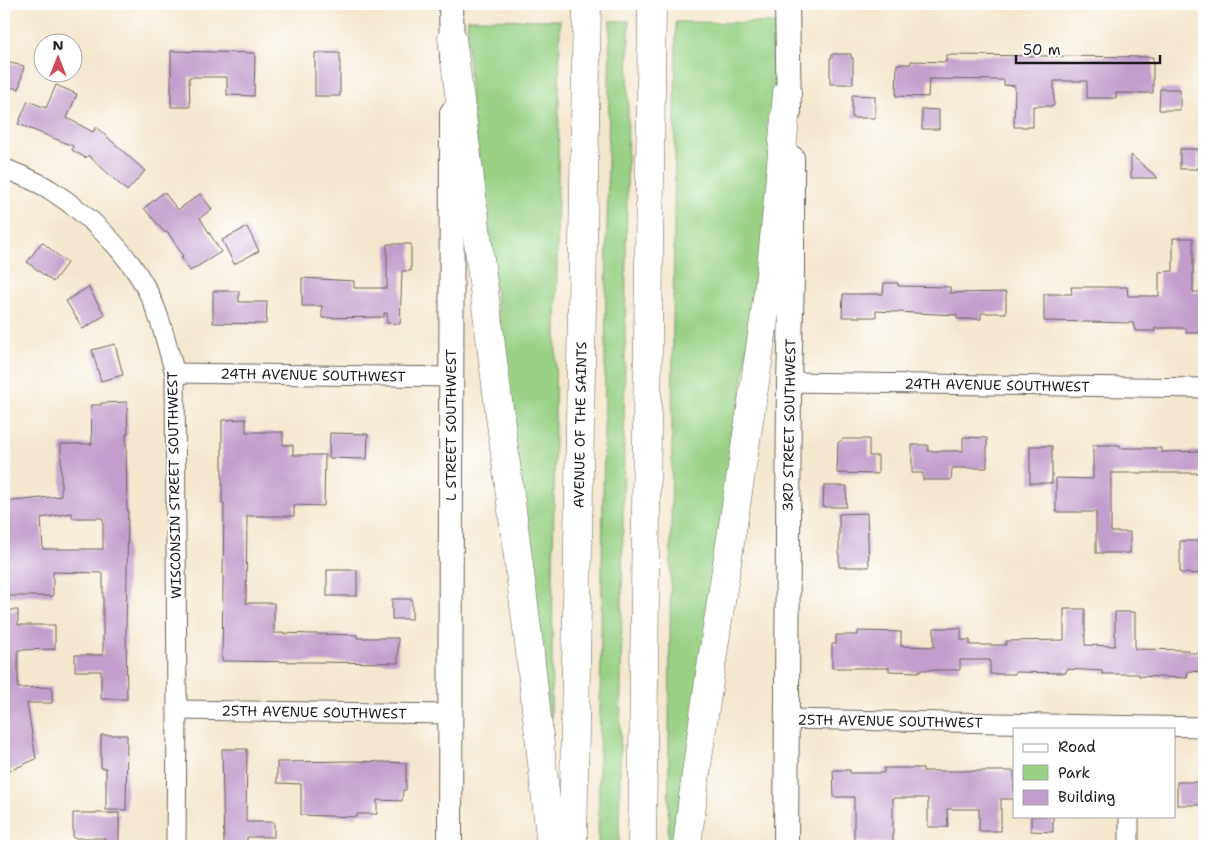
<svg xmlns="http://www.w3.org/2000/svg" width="1208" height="850" font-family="'Shantell Sans',sans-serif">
<rect width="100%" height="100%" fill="#fff"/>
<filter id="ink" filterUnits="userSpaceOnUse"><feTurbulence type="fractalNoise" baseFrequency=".02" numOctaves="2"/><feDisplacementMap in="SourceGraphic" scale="10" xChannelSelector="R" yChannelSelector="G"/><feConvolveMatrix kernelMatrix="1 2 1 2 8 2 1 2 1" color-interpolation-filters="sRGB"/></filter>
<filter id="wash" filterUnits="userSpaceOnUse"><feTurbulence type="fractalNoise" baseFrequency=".0096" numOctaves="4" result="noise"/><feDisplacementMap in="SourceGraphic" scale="20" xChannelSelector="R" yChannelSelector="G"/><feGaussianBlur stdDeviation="1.12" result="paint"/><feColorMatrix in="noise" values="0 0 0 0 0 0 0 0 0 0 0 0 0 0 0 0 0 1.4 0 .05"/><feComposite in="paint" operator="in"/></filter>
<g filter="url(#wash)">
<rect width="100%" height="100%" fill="#f4e7cf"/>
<g fill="#99d285" stroke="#5a7750">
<path d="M468 19 560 20 551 731 471 100 467 37Z"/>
<path d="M610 21H629L619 846H598Z"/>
<path d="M676 22 774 23 777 103 775 146 679 846H668Z"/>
</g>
<g id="blocks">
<g fill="#c19ecb" fill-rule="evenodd">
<path d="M171 51 255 53 254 96 227 95V77H189L190 107H171Z"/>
<rect x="315" y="53" width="25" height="43"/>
<path d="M832 54H851V58H853V84H830V58H832Z"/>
<path d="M946 55 1153 57V93H1116V98H1087V81H1054V106H1033V127H1014L1015 86 1004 85V80L929 79 928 97 896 96 897 64H911V61L946 62Z"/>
<path d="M6 62 24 66 19 89 4 86Z"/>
<path d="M56 85 77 94 67 118 93 132 96 127 145 171 127 191 88 155 86 158 72 150 73 146 18 124 28 101 46 108Z"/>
<path d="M1160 89H1180V110H1159Z"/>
<path d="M852 95 875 96V118H852Z"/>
<path d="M922 109 939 110V129H922Z"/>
<rect x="1180" y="149" width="18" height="20"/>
<path d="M1131 155 1158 178H1131Z"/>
<path d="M164 192 178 210 200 194 212 209 200 218 221 252 190 271 181 257 183 256 167 231 165 233 144 208Z"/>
<path d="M247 227 259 251 234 264 222 240Z"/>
<path d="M1173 238H1193V292H1204V333H1186V328H1155V331H1135L1133 323 1044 321V294H1072L1071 287H1127L1128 296H1159V272L1173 271Z"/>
<path d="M42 242 67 263 53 282 27 262Z"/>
<path d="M387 244H411V271H402L400 324 387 323V313H384V317L322 318V306H302V278L354 281V288H387Z"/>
<path d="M884 283H898V286L950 287V293L1006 292V313H981V319H957V315L876 311V317H842L843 294H883Z"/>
<path d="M88 287 105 315 83 329 66 301Z"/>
<path d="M213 291H239V302H267L266 324 213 323Z"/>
<path d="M115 344 123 375 101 381 92 350Z"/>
<path d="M127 402 128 434H126L127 510H128L126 631 127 699H101V671H75V655H103V573L53 572V596H4V502L61 496V444H92L91 405H101V403ZM72 513V518H103V549H43L41 518Z"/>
<path d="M246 419V432H283V445H293V455H325L324 506 294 505V516H247L246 603H274V633L357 635V638H398V663L222 661 224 503H222V420Z"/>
<path d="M330 433 368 434 367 459 329 458Z"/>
<path d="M963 437 987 438V468H952L951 480H923V473H912V445H928V451H963Z"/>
<path d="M843 439H869V456H878V474L837 473 838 443Z"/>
<path d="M1093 445H1120V448H1161V452L1204 451V473H1111V532H1130V553H1096V512H1056V478L1093 479Z"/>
<rect x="1030" y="446" width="22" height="37"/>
<path d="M824 486H847L846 507H823Z"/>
<path d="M867 513 869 567H839V514Z"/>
<path d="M1180 541H1204V574L1180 573Z"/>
<rect x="327" y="570" width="30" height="26"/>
<rect x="392" y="599" width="20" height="20"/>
<path d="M1064 609H1085V645L1115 646V612H1135V649L1188 650V653H1204V672L1188 671 1187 678 1139 676V674H1102V671L1066 669V673L1015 672V674H990V660H960V670H920V672L889 671V668H832V644H836V635H858V631L901 632V646L934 647V628H961V640H970V645H1006V641L1064 640Z"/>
<path d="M4 610H18V625H55V649L18 650V688L52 687V703H27L36 759 7 772 4 746Z"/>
<path d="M101 735H127L126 810H106V768H101Z"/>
<path d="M222 749H247L246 822H274V837H247V846H224Z"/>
<path d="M357 761 406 763V790H403L402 801 377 800V814H357V817L301 815V784L277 783V762Z"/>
<path d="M884 768H923V771H1014V799H1001V831H979V809H947L948 827H928V798H893V843L854 842V797H834L833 770H850V773H884Z"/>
<rect x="1177" y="782" width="27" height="23"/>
<path d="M73 813H119V846H105V838H73Z"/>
<path d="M1031 816H1053V832L1031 831Z"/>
</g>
</g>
</g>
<g filter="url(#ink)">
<use href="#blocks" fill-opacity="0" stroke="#68635b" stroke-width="1"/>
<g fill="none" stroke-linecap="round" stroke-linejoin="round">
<g stroke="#68635b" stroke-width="21">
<g id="minor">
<path d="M4 168C19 175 38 181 52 191 89 215 126 250 147 290 160 314 167 346 175 373L177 710 176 846"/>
<path d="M175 373 452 377"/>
<path d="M789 382 1204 388"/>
<path d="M177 710 450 714"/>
<path d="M786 719 1204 727"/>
<path d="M1129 816V846"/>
</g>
</g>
<g stroke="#68635b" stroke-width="26">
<g id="tertiary">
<path d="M451 4 452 57"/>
<path d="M787 4 789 112"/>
<path d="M450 846 452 113"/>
<path d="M786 846 789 382 792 278V158"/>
</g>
</g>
<g stroke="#68635b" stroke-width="29">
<g id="motorway">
<path d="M452 38 529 644 551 846"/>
<path d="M573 846 587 4"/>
<path d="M642 846 652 4"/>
<path d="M687 846C708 665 741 486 766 306 776 235 781 164 787 93"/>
</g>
</g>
<use href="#minor" stroke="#fff" stroke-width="19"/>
<use href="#tertiary" stroke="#fff" stroke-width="24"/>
<use href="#motorway" stroke="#fff" stroke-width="28"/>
</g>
</g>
<g text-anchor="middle" stroke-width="4.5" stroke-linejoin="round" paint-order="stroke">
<g font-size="14" fill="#1c1c1c" stroke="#fff">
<text transform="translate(313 375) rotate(1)" y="5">24TH AVENUE SOUTHWEST</text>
<text transform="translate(997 385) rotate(1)" y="5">24TH AVENUE SOUTHWEST</text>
<text transform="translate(451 425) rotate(-90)" y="5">L STREET SOUTHWEST</text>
<text transform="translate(580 425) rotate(-89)" y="5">AVENUE OF THE SAINTS</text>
<text transform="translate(789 425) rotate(-89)" y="5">3RD STREET SOUTHWEST</text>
<text transform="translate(174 485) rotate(-91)" y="5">WISCONSIN STREET SOUTHWEST</text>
<text transform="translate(314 712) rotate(1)" y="5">25TH AVENUE SOUTHWEST</text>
<text transform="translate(890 721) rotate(1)" y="5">25TH AVENUE SOUTHWEST</text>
</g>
</g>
<rect width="1208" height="850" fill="none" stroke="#fff" stroke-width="20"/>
<rect x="1013" y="728" width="162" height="90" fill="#ffffff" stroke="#a4a4a4"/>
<rect x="1023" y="744" width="25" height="8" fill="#ffffff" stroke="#a4a4a4"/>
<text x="1058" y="752" font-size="15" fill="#1c1c1c">Road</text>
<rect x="1023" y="765" width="25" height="15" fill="#99d285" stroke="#a4a4a4"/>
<text x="1058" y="778" font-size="15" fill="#1c1c1c">Park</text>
<rect x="1023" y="790" width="25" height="15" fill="#c19ecb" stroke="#a4a4a4"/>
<text x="1058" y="802" font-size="15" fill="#1c1c1c">Building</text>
<g transform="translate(58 58)"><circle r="24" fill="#ffffff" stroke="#a4a4a4"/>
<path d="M0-4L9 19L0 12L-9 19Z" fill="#d1495b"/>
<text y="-8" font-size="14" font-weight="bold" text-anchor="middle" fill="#1c1c1c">N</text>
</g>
<path d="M1016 55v8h144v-8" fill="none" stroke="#1c1c1c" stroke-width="2.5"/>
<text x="1023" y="55" font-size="15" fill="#1c1c1c" stroke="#ffffff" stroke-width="4" paint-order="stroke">50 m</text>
</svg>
